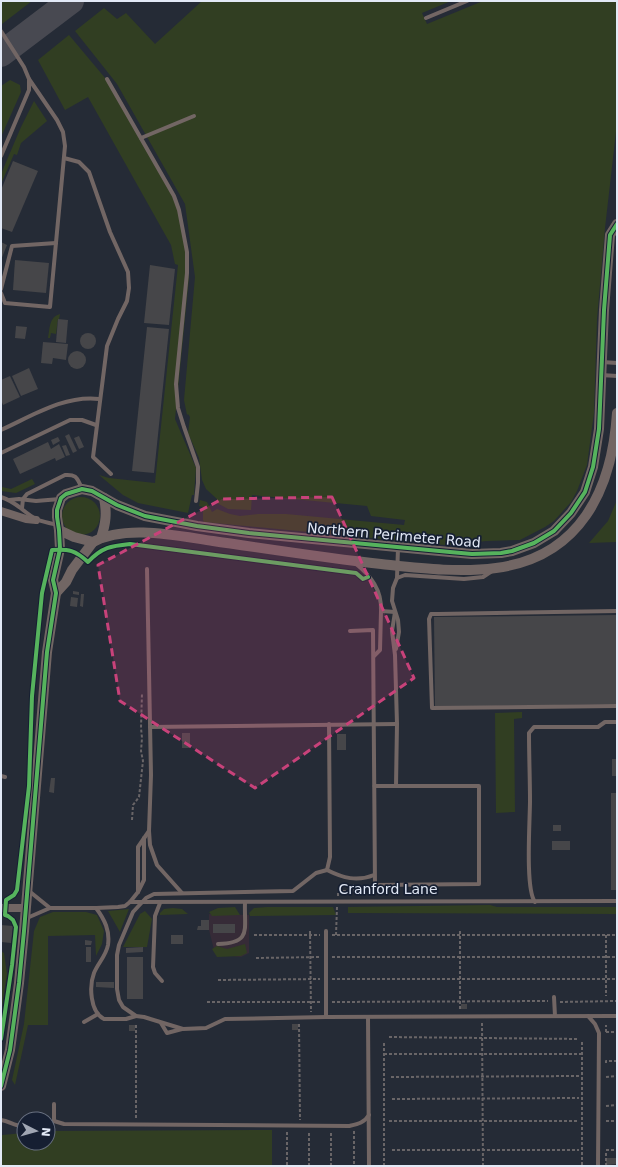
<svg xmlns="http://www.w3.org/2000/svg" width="618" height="1167" font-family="'DejaVu Sans',sans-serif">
<rect width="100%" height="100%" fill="#252b36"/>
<path fill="#362b37" d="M209 914 249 915V953L241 957 215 954 209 930Z"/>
<g fill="#313e22">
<path d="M1 1H32L2 24Z"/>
<path d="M202 1H451L422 13 427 24 483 1H617V123L605 228 597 319 594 413 587 465 577 491 571 502 554 521 545 527 520 540 487 541 445 545 204 522 203 520V507L199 506 200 500 207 502 212 512 217 509 230 514 240 516 258 514H286L404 525 405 520 371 516 367 506 252 495 251 510 228 509 217 503V499L206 489 202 480 199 458 188 433 190 417 188 414 187 415 184 400 195 277 185 204 117 84 75 31 104 8 117 19 126 13 155 44Z"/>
<path d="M69 35 116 91 178 204 182 223 189 278 175 419 196 468 194 495H192L188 513 138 503 123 495 99 475 109 478 155 483 178 265 175 264 171 245 88 97 65 110 38 60Z"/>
<path d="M10 80 20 85 21 92 1 137V86Z"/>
<path d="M34 101 47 121 21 143 17 155 14 154 1 184V174L21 127Z"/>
<path d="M60 314 59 319H58L56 334 51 333 50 338H48C50 328 49 317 60 314Z"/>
<path d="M32 479 35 484 16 493 1 491 2 487 11 489Z"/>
<circle cx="81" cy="516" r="19"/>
<path d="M617 500V542L589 543 608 521Z"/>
<path d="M522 712V718L514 719 515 812 496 813 495 713Z"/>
<path d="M490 905 497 907H617V914L348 913V907Z"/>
<path d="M235 907 240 915 212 916 209 912 218 908Z"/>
<path d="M267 907H333L336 915 250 916 249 913 254 908Z"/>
<path d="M173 908 182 909 188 914 160 915V913L164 909Z"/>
<path d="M129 909 121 929 120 932 108 911Z"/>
<path d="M145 911 152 919 147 947H123L140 914Z"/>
<path d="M53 912H86L97 915 104 931 102 944 96 956 95 935 48 936V1025H28L15 1085 12 1080 24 1024 34 931 40 917Z"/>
<path d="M245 944 247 953 241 956 217 957 212 949 217 946 227 949Z"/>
<path d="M1 951 4 953 7 974 1 1013Z"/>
<path d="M272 1130V1166H1V1136L2 1135 24 1133V1143H48V1131Z"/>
</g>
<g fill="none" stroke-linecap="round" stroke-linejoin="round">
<path stroke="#484951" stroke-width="26" d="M1 54 71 1"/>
</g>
<g fill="#464649">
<path d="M13 161 38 171 12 232 1 228V190Z"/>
<path d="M1 242 7 245 1 260Z"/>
<path d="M15 260 49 263 46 293 13 290Z"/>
<path d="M150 265 175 269 169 325 144 323Z"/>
<path d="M58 319 68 320 66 343 56 342Z"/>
<path d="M16 326 27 327 25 339 15 338Z"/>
<path d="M147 327 169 329 154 473 132 471Z"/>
<circle cx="88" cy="341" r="8"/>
<path d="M43 342 68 344 66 360 53 358 52 364 41 363Z"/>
<circle cx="77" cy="360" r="9"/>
<path d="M29 368 38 389 21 396 12 376Z"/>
<path d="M10 376 20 397 3 405 1 400V380Z"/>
<path d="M69 434 77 451 73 453 65 436Z"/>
<path d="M79 436 84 447 79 449 74 438Z"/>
<path d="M58 437 60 441 53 445 51 440Z"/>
<path d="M48 442 51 449 59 444 65 457 56 461 55 458 20 474 13 459Z"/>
<path d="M66 445 70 455 66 456 62 446Z"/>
<path d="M73 591 79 592V595L73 594Z"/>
<path d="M81 594H84L83 607 80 606Z"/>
<path d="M71 597 78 598 77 607 70 606Z"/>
<path d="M617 615V704L435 707 434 617Z"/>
<rect x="182" y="733" width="8" height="15"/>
<rect x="337" y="734" width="9" height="16"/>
<rect x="612" y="759" width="5" height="17"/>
<path d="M51 778H55L54 793 49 792Z"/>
<rect x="611" y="793" width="6" height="97"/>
<rect x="553" y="825" width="8" height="6"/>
<rect x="552" y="841" width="18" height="9"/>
<path d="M201 920H209V930H197L198 926H201Z"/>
<rect x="213" y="924" width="22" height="9"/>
<path d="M1 925 13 926 11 943 1 942Z"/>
<rect x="171" y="935" width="12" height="9"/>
<path d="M85 940 92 941 91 945H85Z"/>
<rect x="86" y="947" width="5" height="15"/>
<path d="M143 947V952L126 953V948Z"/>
<rect x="127" y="957" width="16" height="42"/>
<path d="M96 982H114V988L96 987Z"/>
<rect x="461" y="1004" width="6" height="5"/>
<rect x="292" y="1024" width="6" height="6"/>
<rect x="129" y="1025" width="6" height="6"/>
<path d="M606 1158H617V1164L606 1165Z"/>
</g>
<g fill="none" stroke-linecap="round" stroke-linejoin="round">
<g stroke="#696567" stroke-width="2" stroke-dasharray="3 2" stroke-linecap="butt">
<path d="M132 820 133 805 139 797 143 761 141 751 142 738 141 728 142 693"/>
<path d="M338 896V891H354V884"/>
<path d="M310 931 311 1012"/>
<path d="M460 931V1011"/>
<path d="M254 935H320"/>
<path d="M332 935H617"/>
<path d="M336 935 337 907"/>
<path d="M606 935V996"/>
<path d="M332 957H617"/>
<path d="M256 958 320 957"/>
<path d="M332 979H617"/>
<path d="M218 980 320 979"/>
<path d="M207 1002H320"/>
<path d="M332 1002 548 1001"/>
<path d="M560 1002 617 1001"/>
<path d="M482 1023 483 1166"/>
<path d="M299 1024 300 1120"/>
<path d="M606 1032V1025"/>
<path d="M606 1032H617"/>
<path d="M389 1037 579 1039"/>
<path d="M582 1042V1166"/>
<path d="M384 1043V1166"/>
<path d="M384 1054H582"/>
<path d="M606 1063V1061H617"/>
<path d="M391 1077 579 1076"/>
<path d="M606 1077 617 1076"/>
<path d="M392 1099 579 1098"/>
<path d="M606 1106 617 1105"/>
<path d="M136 1118V1024H137"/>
<path d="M389 1121H578"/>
<path d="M606 1121H617"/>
<path d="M354 1131V1166"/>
<path d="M287 1132V1166"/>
<path d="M309 1133V1166"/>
<path d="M331 1133V1166"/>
<path d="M392 1150H579"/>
<path d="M606 1150H617"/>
<path d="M606 1153V1166"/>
</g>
<g stroke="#726664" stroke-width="4">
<path d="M426 18 467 1"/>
<path d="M1 31 24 67 29 79V90L1 156"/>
<path d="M107 79 174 196 179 210 187 252V273L176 384 178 408 184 427 198 467V483L196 501"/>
<path d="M141 138 194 116"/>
<path d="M64 158 79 162 89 172 110 232 128 272 129 288 127 301 118 319 107 346 93 457 111 474"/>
<path d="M1 289 12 246 56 243"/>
<path d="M1 293 5 303 50 307 65 146 63 132 57 120 29 79"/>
<path d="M602 362 617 363"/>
<path d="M601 375 617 376"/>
<path d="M1 430C32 416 64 395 99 399"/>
<path d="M1 453 70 420H82L96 425"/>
<path d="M1 497C17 502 23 512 36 519 42 522 51 523 57 525"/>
<path d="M9 500 19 499 36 501 60 499"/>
<path d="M22 508 23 499 27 494 65 475C77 474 77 479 82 488"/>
<path d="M355 563C371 576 382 590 381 611L395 612"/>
<path d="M147 569 151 775 149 831 150 845 157 865 182 893"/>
<path d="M397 578 405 575 464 579 483 577 492 571"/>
<path d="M617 611 438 614H431L429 619 432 708 617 706"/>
<path d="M395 612 392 631 395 655 397 724 396 786"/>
<path d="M350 631 373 630 375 885 479 884V786H374"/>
<path d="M396 649 399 632 398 620 392 601 393 588 397 578 398 548"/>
<path d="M374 656 380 650 381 611"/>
<path d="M150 727 397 724"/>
<path d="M1 776 5 777"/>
<path d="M327 870 330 857 329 724"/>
<path d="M374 875C357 882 343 878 327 870L316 873 293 891 154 894 146 898 133 912 119 945 117 955V989L119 1000 123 1007 136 1016 144 1017 183 1029 206 1028 225 1019 326 1017 617 1016"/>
<path d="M29 891 50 908H96L118 907 125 906 130 902 138 892V847L149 831"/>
<path d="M138 892 144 880V838"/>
<path d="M130 902 617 901"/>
<path d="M535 902C525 889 530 820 530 801 530 779 529 756 529 733L534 727H598L605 722H617"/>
<path d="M160 903 155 916 153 967 155 973 162 981"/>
<path d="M96 908C105 920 110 931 108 945 106 956 98 963 94 973 89 986 90 1012 104 1019H126L136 1016"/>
<path d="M27 918 50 908"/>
<path d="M326 931V1017"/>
<path d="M218 944C252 943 244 930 245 903"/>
<path d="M554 997 555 1016"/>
<path d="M588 1016 595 1024 599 1033 598 1166"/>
<path d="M368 1017 369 1166"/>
<path d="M84 1022 98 1014"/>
<path d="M161 1023 167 1033 182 1029"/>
<path d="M1 1120C10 1121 15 1127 24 1126"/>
<path d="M54 1121 64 1124 349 1126C358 1124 364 1123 369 1115"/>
<path d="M54 1121V1104"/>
<path d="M48 1124 54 1121"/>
</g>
<g stroke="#726664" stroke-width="8">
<path d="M1 511 26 519 36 520"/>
<path d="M1 908H26"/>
</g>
<g stroke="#726664" stroke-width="10">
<path d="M59 530 74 537 93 542C126 524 178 536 213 541 269 549 325 558 381 564 419 568 458 573 496 568 580 557 612 490 617 413"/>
<path d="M101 538C106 523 107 513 104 498"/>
<path d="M56 593 66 582 72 570 93 542"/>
<path d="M1 1086 10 1050 19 983 24 931 47 652 56 593 53 580 60 549 59 530 57 517V510L61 498 66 494 82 489 92 491 117 505 145 516 197 526 249 533 450 552 472 554 501 553 512 551 534 543 554 531 571 513 585 492 593 467 599 429 604 310 610 235 617 224"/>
</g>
<g stroke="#161f32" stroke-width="6">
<g id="cycleway">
<path d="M1 1039 12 965 16 927 13 920 8 916 5 915 6 900 14 895 17 890 29 786 32 696 42 593 52 550C69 549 75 550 88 562 102 547 111 546 130 544L348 572 356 573 363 579 368 577"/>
<path d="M1 1086 10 1050 19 983 24 931 47 652 56 593 53 580 60 549 59 530 57 517V510L61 498 66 494 82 489 92 491 117 505 145 516 197 526 249 533 450 552 472 554 501 553 512 551 534 543 554 531 571 513 585 492 593 467 599 429 604 310 610 235 617 224"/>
</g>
</g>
<use href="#cycleway" stroke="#56b35d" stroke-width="4"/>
</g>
<path fill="#c8427a" fill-opacity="0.2" stroke="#c8427a" stroke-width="3" stroke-dasharray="8 5" stroke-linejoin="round" d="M332 497 414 678 255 788 120 701 98 565 222 499Z"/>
<g text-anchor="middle" stroke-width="3.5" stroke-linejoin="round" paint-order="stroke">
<g font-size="14" fill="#e2e9f6" stroke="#161f32">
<text transform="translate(394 535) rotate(5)" y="5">Northern Perimeter Road</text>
<text x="388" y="894">Cranford Lane</text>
</g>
</g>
<rect width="618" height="1167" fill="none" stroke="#e2e9f6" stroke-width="4"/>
<g transform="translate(36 1131) rotate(96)"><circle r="19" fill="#161f32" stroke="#687080"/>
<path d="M0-3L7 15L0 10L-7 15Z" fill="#a0a6b3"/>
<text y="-6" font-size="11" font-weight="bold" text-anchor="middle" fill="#e2e9f6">N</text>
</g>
</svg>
